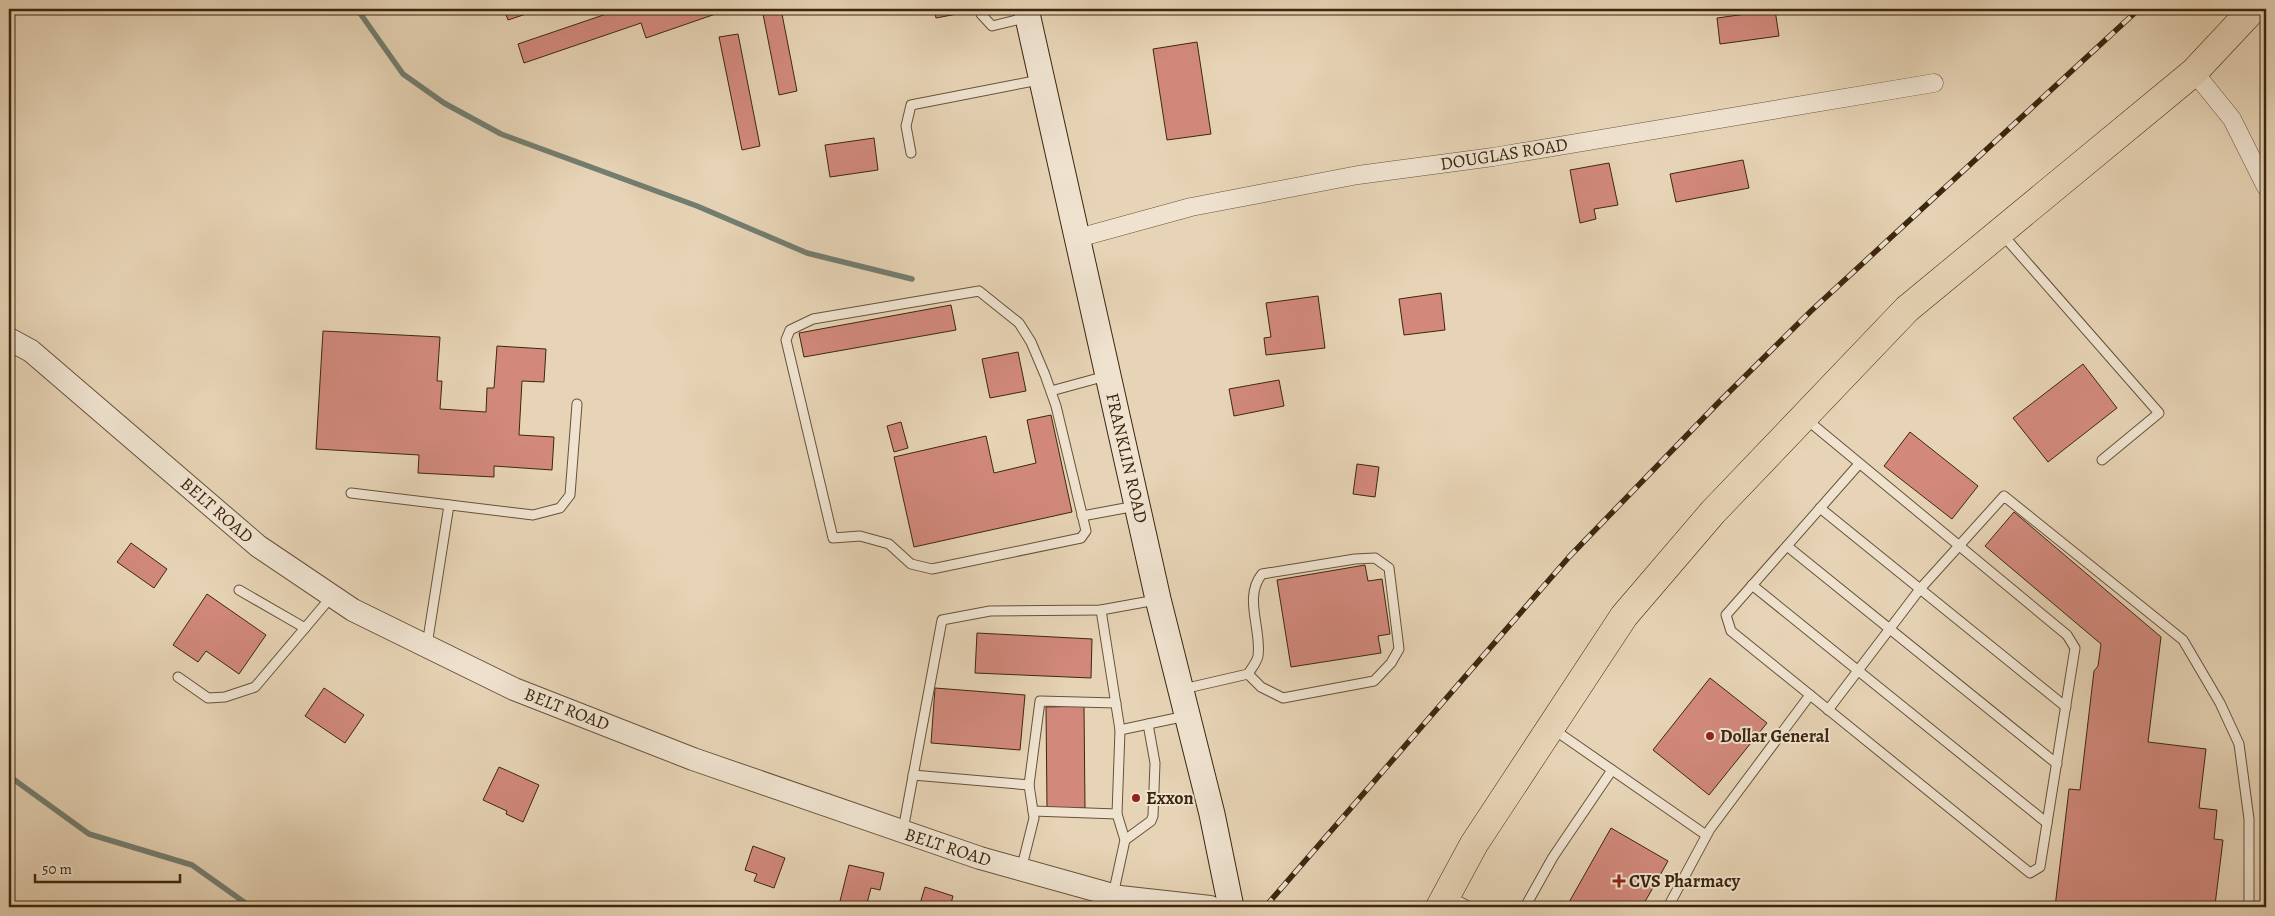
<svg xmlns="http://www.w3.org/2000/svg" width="2275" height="916" font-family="Alegreya,serif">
<rect width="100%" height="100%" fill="#e7d4b6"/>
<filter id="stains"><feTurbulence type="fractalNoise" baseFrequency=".004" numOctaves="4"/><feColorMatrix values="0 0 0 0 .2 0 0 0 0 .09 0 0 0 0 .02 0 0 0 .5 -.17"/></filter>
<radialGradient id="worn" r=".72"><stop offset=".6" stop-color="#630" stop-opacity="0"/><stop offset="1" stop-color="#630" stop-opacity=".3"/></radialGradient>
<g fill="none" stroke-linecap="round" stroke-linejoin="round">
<g stroke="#737e70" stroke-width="5.5">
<path d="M357 9 403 74 444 103 501 134 697 206 807 253 912 279"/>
<path d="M9 776 89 834 192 865 251 907"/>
</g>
</g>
<g fill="#d2897c" stroke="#3c260e">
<path d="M504 9H541L508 20Z"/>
<path d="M621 9H730L646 38 641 23 524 63 518 44Z"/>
<path d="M762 9H781L797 91 779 95Z"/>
<path d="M934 9H956L957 14 936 18Z"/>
<path d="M1116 9H1139L1116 13Z"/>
<path d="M1775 10 1779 36 1720 44 1717 18Z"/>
<path d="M738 34 760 146 742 150 719 37Z"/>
<path d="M1197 42 1211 134 1167 140 1153 49Z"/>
<path d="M874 138 878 170 830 177 825 145Z"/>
<path d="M1743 160 1749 188 1676 202 1670 174Z"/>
<path d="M1609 163 1618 205 1594 209 1596 219 1580 223 1570 170Z"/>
<path d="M1441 293 1445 330 1404 335 1399 299Z"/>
<path d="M1318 296 1325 348 1266 355 1264 338 1271 337 1266 303Z"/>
<path d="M951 305 956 330 804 357 799 333Z"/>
<path d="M323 331 440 337 437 381H442L440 409 486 412 487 388H494L497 346 546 349 544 382 522 381 519 435 554 437 552 470 494 466V477L418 473 419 455 316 449Z"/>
<path d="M1018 352 1026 391 990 398 982 359Z"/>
<path d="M2083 364 2117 408 2048 462 2013 418Z"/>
<path d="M1279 380 1284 406 1234 416 1229 389Z"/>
<path d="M1051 415 1072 512 914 547 894 457 986 436 994 473 1036 463 1027 420Z"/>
<path d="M901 422 908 448 894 452 887 426Z"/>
<path d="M1910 432 1978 486 1952 519 1884 466Z"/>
<path d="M1357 464 1379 467 1375 497 1353 494Z"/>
<path d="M2014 512 2161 637 2148 742 2206 749 2199 808 2217 810 2214 839 2223 840 2215 905 2204 903V907H2055L2069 789 2080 790 2094 671 2098 666 2101 644 1985 546Z"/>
<path d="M131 543 167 569 154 588 117 562Z"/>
<path d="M1365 565 1368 581 1382 579 1390 634 1378 636 1381 653 1291 667 1277 580Z"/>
<path d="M207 594 266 635 239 674 206 651 198 662 173 645Z"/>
<path d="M977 633 1092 639 1091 678 975 673Z"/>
<path d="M1710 678 1767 723 1709 795 1653 750Z"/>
<path d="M324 688 364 715 345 743 305 716Z"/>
<path d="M935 688 1025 695 1020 750 931 743Z"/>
<path d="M1084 706 1085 808H1047L1046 707Z"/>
<path d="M499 767 539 785 523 822 506 814 507 811 483 800Z"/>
<path d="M1611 828 1668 861 1642 907H1558L1562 901 1568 904Z"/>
<path d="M753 846 785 858 774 888 754 881 757 874 745 870Z"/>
<path d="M849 865 884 873 880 890 871 888 866 907 839 905Z"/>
<path d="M925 887 953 896 950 907H919Z"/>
</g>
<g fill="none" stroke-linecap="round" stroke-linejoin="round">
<g stroke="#675238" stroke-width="11">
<g id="service">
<path d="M980 9 981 14 992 26 1025 18"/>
<path d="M911 153 906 126 911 105 1039 80"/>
<path d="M2002 234 2159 413 2102 460"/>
<path d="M979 291 1019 323 1031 342 1045 375 1056 406 1086 531 1081 538 932 569 911 564 889 544 860 536 833 538 786 340 790 330 813 319Z"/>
<path d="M1051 391 1106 376"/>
<path d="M1806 419 2067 635 2075 648 2040 867 2030 873 1731 631 1726 615 1859 464"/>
<path d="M351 493 533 515 560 508 570 495 577 404"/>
<path d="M1820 508 2066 707"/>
<path d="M1082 516 1136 506"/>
<path d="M1787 546 2057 764"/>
<path d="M1752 585 2047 823"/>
<path d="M239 590 305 628"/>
<path d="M1101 610 1120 730 1117 814 1125 840 1113 895"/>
<path d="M427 645 449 505"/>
<path d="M178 677 208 698 225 697 255 687 332 596"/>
<path d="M1183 689 1248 674 1261 687 1283 698 1374 681 1391 663 1399 649 1389 568 1375 558 1355 559 1262 574C1243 597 1262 630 1258 656 1257 662 1251 669 1248 674"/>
<path d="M1828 710 1920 589 2004 496 2183 640 2220 703 2239 744 2249 819V907"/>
<path d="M1553 729 1706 835"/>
<path d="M1120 730 1186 716"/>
<path d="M913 775 1029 785 1040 701 1116 703"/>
<path d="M1033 811 1117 814"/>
<path d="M903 830 942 620 990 611 1101 610 1156 600"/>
<path d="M1125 840 1151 821 1153 816 1155 763 1148 724"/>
<path d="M1021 870 1034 818 1029 785"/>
<path d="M1449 896 1470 907"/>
<path d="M1525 907 1553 857 1612 770"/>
<path d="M1668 907 1710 829 1810 695"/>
</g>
</g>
<g stroke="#675238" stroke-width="19">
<g id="minor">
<path d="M2194 72 2232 119 2266 187"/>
<path d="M1078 238 1191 207 1358 175 1493 157 1934 83"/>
</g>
</g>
<g stroke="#675238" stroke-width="24">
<path id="tertiary" d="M9 339 31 351 258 546 353 610 514 689 693 759 980 858 1120 897 1210 907"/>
</g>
<g stroke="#3c260e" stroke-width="27">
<path id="secondary" d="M1026 9 1158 599 1212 814 1231 907"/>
</g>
<g stroke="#3c260e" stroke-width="29">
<path id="primary" d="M1440 907 1474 844 1624 616 1713 512 1907 309 2194 72 2253 9"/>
</g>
<use href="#service" stroke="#efe3d0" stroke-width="9"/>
<use href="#minor" stroke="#efe3d0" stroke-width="18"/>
<use href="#tertiary" stroke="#efe3d0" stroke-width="22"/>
<use href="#secondary" stroke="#efe3d0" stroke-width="25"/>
<use href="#primary" stroke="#e7d4b6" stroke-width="28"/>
<g stroke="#3c260e" stroke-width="5.5">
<path id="rail" d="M1265 907 1569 557 1719 402 1811 311 2139 9"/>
</g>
<use href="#rail" stroke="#efe3d0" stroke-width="4" stroke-dasharray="11" stroke-linecap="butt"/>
</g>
<g fill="#8f2418" stroke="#efe3d0" stroke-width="2">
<circle cx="1710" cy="736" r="5"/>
<circle cx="1136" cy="798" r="5"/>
<path d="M1616.5 873.5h5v5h5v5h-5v5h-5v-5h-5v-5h5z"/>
</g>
<g text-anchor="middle" stroke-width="4" stroke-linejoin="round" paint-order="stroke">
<g font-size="18" fill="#3c260e" stroke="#efe3d0">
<text transform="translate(1504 154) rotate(-9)" y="6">DOUGLAS ROAD</text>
<text transform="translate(1127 458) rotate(77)" y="6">FRANKLIN ROAD</text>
<text transform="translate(217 510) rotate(41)" y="6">BELT ROAD</text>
<text transform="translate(567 709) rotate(21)" y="6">BELT ROAD</text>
<text transform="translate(948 847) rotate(18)" y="6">BELT ROAD</text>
</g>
<g font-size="18" font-weight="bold" fill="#3c260e" stroke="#efe3d0" text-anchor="start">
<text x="1720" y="742">Dollar General</text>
<text x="1146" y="804">Exxon</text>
<text x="1629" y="887">CVS Pharmacy</text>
</g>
</g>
<rect width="2275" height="916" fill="none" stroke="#e7d4b6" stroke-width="30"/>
<rect x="10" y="10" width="2255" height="896" fill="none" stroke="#3c260e" stroke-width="2.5"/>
<rect x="15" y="15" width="2245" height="886" fill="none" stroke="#3c260e"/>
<path d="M35 874v8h145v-8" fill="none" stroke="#3c260e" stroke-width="2.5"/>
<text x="42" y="874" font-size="15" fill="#3c260e" stroke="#efe3d0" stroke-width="4" paint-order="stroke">50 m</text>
<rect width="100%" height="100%" filter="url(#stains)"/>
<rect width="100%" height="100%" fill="url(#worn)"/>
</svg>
